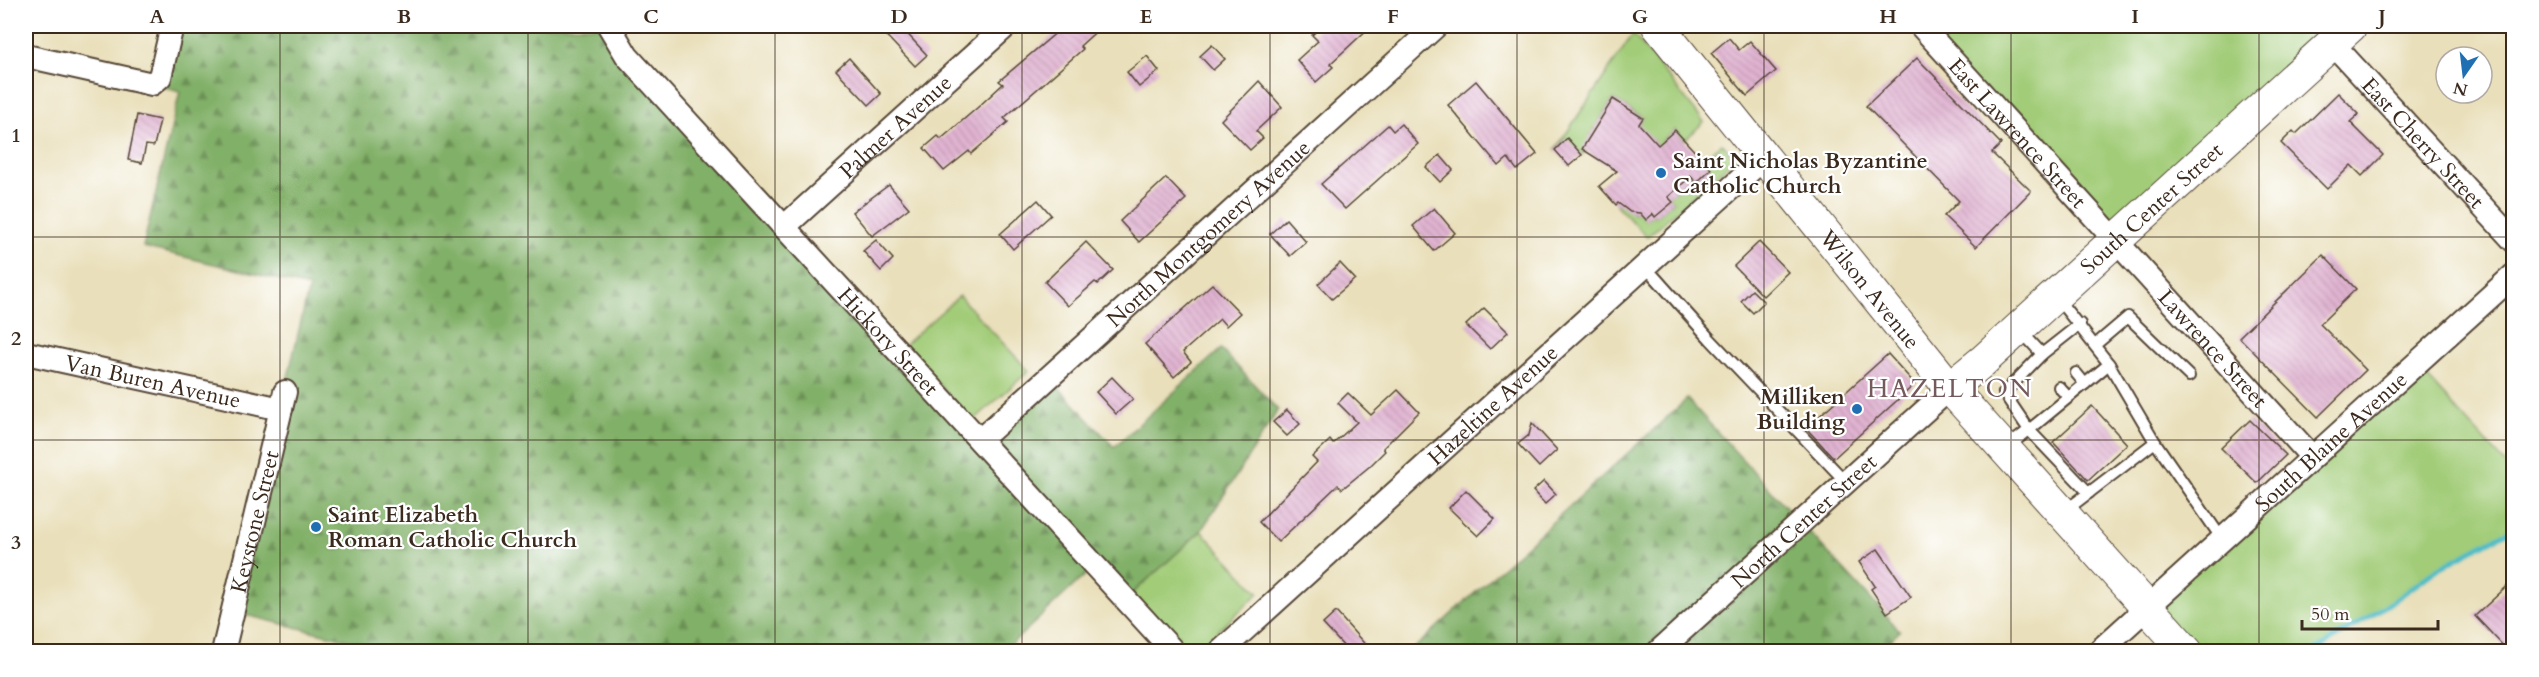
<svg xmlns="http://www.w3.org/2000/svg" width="2539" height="677" font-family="Cardo,serif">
<defs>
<pattern id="forest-firs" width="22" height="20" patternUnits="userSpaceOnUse" patternTransform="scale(1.5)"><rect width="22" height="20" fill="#81b068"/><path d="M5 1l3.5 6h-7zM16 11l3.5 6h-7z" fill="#6b8f55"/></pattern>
<pattern id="building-back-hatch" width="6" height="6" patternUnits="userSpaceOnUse" patternTransform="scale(1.5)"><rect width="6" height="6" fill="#e0b3d1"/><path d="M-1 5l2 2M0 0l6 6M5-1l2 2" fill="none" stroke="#c19ab3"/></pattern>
</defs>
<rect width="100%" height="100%" fill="#fff"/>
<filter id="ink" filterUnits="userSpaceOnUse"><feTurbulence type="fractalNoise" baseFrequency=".0167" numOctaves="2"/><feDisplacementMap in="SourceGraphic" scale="12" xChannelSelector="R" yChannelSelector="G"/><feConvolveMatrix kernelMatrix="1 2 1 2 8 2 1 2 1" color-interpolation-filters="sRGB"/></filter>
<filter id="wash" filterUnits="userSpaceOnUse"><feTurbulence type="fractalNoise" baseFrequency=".008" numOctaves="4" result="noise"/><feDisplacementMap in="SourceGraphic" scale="24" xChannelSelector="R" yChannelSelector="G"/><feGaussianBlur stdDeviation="1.35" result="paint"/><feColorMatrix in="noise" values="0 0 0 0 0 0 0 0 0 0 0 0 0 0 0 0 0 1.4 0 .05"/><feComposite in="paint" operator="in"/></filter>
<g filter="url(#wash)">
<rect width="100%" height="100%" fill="#e9dfba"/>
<g fill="#a2cc78" stroke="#6e7b4b" stroke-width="1.5">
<path d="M1921 26H2351L2116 240Z"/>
<path d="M1633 34 1704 122 1685 140 1675 130 1662 141 1660 148 1638 125 1643 118 1613 99 1590 136 1595 139 1582 155 1567 139 1555 150Z"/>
<path d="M1722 143 1735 159 1647 237 1616 205 1622 200 1630 212 1640 213 1646 220 1653 214 1655 217 1673 202 1668 197 1691 176 1697 182 1711 170 1702 159Z"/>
<path d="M959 296 1029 371 973 421 903 346Z"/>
<path d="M2415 364 2513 472V528L2436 570 2395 600 2313 651H2187L2147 607Z"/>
<path d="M1201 531 1259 593 1195 652 1183 651 1131 595Z"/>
</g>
<g fill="url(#forest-firs)" stroke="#5e6d43" stroke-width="1.5">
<path d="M172 26H609L980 440 1049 377 1114 447 1221 349 1278 410 1201 531 1126 599 1095 566 1004 651H394L233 612 309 287 143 247 180 91 152 84Z"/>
<path d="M1687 399 1900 631 1878 652H1410Z"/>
</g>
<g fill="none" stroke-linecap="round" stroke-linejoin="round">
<path stroke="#4ebcc7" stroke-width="5" d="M2313 652 2395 600 2436 570 2514 528"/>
</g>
<g id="blocks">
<g fill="url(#building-back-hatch)">
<path d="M877 26H900L927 55 915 66Z"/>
<path d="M1064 26H1102L1080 46 1083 49 1004 118 1008 122 971 154 969 151 944 171 924 148 938 136 941 139 977 108 1003 84 999 81Z"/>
<path d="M1322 26H1371L1330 64 1333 67 1316 82 1297 60 1318 41 1312 35Z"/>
<path d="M1729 38 1739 50 1750 41 1776 71 1747 96 1711 53Z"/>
<path d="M1212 45 1225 59 1213 70 1200 56Z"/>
<path d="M1147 56 1159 71 1139 87 1127 72Z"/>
<path d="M849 58 881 94 869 105 836 70Z"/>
<path d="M1917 58 2001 144 1992 153 2031 191 1976 247 1944 216 1959 201 1866 106Z"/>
<path d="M1259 81 1282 107 1256 131 1263 138 1250 150 1221 120Z"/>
<path d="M1476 81 1537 154 1517 170 1508 158 1499 166 1448 105Z"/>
<path d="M2338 93 2359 114 2350 122 2383 155 2362 176 2351 165 2327 189 2281 143 2293 131 2296 134Z"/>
<path d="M1613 99 1643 118 1639 124 1658 145 1675 130 1711 169 1696 183 1691 176 1668 197 1673 202 1655 217 1653 214 1646 220 1640 213 1630 212 1618 203 1616 205 1599 186 1617 171 1582 149Z"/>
<path d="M137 115 160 120 154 146 146 145 142 163 128 160Z"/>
<path d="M1401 124 1418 144 1345 209 1321 184 1388 125 1393 131Z"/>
<path d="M1567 138 1582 155 1569 166 1555 150Z"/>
<path d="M1440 155 1453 170 1440 182 1426 167Z"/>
<path d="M1166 178 1186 199 1139 242 1120 221Z"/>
<path d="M889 185 909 208 872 236 852 212Z"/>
<path d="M1038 200 1051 215 1013 249 1000 234Z"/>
<path d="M1434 208 1455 233 1434 251 1413 226Z"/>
<path d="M1286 219 1306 242 1290 256 1270 234Z"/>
<path d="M876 240 893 259 881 271 863 251Z"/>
<path d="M1086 242 1113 270 1098 284 1095 282 1068 306 1045 282Z"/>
<path d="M1759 242 1788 272 1763 296 1734 266Z"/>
<path d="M2323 255 2356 289 2320 324 2366 370 2318 417 2239 337Z"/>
<path d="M1340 263 1355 279 1332 299 1318 284Z"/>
<path d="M1212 284 1240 313 1226 326 1220 319 1183 352 1191 362 1174 377 1145 344Z"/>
<path d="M1752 290 1764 302 1753 313 1741 301Z"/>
<path d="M1484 308 1508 332 1490 349 1466 325Z"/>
<path d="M1888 354 1915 384 1834 458 1806 428Z"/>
<path d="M1112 377 1133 399 1116 414 1096 392Z"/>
<path d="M1398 390 1419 412 1383 448 1385 451 1370 466 1342 489 1338 485 1278 542 1259 522 1317 462 1312 457 1330 440 1333 444 1357 422 1338 403 1348 393 1371 415Z"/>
<path d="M2092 406 2127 444 2088 480 2053 442Z"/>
<path d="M1287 410 1300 424 1287 436 1273 422Z"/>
<path d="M2250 420 2286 455 2257 483 2221 448Z"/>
<path d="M1532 423 1557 450 1539 467 1518 444 1529 435Z"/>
<path d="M1544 481 1556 494 1545 504 1533 491Z"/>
<path d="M1466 490 1495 519 1478 536 1449 508Z"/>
<path d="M1878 549 1911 597 1887 613 1871 589 1875 586 1859 562Z"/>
<path d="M2514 580V651H2508L2475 616Z"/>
<path d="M1336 612 1371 651H1348L1323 624Z"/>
</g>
</g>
</g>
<g filter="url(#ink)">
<use href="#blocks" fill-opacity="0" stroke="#554535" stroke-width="1.5"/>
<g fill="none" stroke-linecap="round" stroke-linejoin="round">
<g stroke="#554535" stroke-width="14">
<g id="service">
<path d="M1645 266 1710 339 1846 482"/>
<path d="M2057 298 2109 364 2029 430 2089 493"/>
<path d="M2020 330 2042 354 2080 324"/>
<path d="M2095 345 2128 317 2189 376"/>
<path d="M2109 364 2155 442 2222 539"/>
<path d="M2076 373 2085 384"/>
<path d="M2059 387 2068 397"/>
<path d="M2007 447 2029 430 2004 393 2042 354"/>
<path d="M2065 511 2155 442"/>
</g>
</g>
<g stroke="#554535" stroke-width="26">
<g id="minor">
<path id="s1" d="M609 26 627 56 1174 652"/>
<path id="s2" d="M1921 26 2312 457"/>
<path id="s3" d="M2332 43 2514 241"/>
<path d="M26 56 152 84 160 77 172 26"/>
<path id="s4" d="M784 227 1006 26"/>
<path id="s5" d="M26 353 281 409"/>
<path id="s6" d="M980 440 1436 26"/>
<path id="s7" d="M223 652 285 392"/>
<path id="s8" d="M1220 652 1764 158"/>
<path id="s9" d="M1658 652 1950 388"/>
<path id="s10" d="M2098 652 2514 275"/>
</g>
</g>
<g stroke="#554535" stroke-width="34">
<g id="secondary">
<path id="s11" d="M1658 26 1950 388 2187 652"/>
<path id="s12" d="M1950 388 1983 361 2351 26"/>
</g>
</g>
<use href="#service" stroke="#fff" stroke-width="10"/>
<use href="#minor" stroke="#fff" stroke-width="22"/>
<use href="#secondary" stroke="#fff" stroke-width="32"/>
</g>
</g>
<path fill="none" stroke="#3b2a1e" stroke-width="1.5" stroke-opacity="0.55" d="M280 26V652M528 26V652M775 26V652M1022 26V652M1270 26V652M1517 26V652M1764 26V652M2011 26V652M2259 26V652M26 237H2514M26 440H2514"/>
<g fill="#1f6fb2" stroke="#fff" stroke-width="2">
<circle cx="1661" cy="173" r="6"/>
<circle cx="1857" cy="409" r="6"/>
<circle cx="316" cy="527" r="6"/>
</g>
<g text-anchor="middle" stroke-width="4.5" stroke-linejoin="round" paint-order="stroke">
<g font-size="22" fill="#3b2a1e" stroke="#fff">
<text dy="8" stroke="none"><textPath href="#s4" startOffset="150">Palmer Avenue</textPath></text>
<text dy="8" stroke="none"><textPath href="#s2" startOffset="144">East Lawrence Street</textPath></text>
<text dy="8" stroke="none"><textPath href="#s3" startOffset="135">East Cherry Street</textPath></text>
<text dy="8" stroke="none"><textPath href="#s12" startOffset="270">South Center Street</textPath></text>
<text dy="8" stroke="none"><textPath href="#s6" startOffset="308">North Montgomery Avenue</textPath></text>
<text dy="8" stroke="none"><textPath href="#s11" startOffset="338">Wilson Avenue</textPath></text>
<text dy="8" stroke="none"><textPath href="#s1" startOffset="422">Hickory Street</textPath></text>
<text dy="8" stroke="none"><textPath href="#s2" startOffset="435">Lawrence Street</textPath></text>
<text dy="8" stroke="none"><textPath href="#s5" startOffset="130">Van Buren Avenue</textPath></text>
<text dy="8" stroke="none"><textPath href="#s8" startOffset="368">Hazeltine Avenue</textPath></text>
<text dy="8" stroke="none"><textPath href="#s10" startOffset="314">South Blaine Avenue</textPath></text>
<text dy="8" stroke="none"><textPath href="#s9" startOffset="196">North Center Street</textPath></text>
<text dy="8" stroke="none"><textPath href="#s7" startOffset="134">Keystone Street</textPath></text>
</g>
<g font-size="22" font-weight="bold" fill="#3b2a1e" stroke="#fff" text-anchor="start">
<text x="1673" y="168">Saint Nicholas Byzantine<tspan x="1673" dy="25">Catholic Church</tspan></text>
<text x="1845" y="404" text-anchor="end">Milliken<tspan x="1845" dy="25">Building</tspan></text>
<text x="328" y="522">Saint Elizabeth<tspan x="328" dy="25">Roman Catholic Church</tspan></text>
</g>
<g font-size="26" letter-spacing="1.5" fill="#755a5d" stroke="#fff">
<text x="1950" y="397">HAZELTON</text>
</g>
</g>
<rect width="2539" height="677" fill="none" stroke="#fff" stroke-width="66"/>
<g transform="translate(2464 75) rotate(194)"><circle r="28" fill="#ffffff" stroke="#b1aaa5" stroke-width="1.5"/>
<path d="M0-4.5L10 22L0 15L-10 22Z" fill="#1f6fb2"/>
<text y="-9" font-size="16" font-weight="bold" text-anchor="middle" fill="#3b2a1e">N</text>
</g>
<path d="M2302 620v9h136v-9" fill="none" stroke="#3b2a1e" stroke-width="3"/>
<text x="2311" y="620" font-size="18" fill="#3b2a1e" stroke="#ffffff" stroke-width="4.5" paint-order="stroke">50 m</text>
<rect x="33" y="33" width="2473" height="611" fill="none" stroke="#3b2a1e" stroke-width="2"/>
<g font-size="20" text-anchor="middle" font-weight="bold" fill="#3b2a1e">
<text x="157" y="23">A</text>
<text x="404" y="23">B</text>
<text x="651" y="23">C</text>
<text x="899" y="23">D</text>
<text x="1146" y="23">E</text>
<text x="1393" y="23">F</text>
<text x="1640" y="23">G</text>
<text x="1888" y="23">H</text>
<text x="2135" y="23">I</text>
<text x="2382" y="23">J</text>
<text x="16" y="142">1</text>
<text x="16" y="345">2</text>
<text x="16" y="549">3</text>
</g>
</svg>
